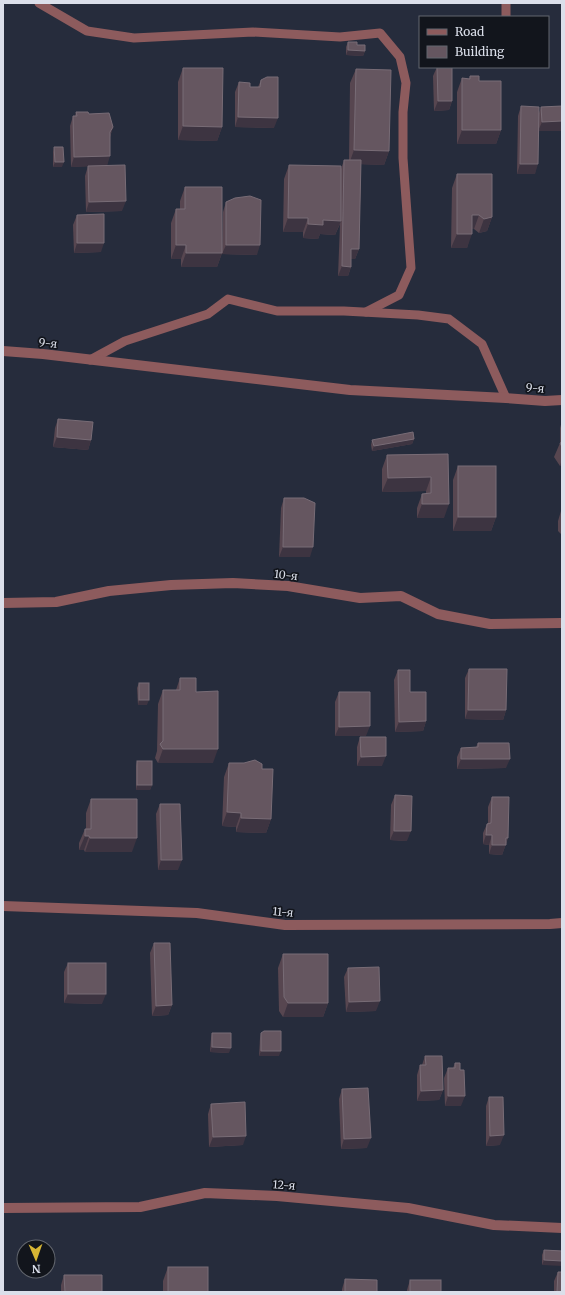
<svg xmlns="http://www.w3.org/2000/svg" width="565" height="1295" font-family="Merriweather,serif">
<rect width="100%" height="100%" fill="#262c3c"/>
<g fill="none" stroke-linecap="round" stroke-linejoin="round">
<g stroke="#8d5b5d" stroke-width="9">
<path d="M39 3 87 31 134 38 253 32 340 37 380 33 400 57 406 83 403 112V158L411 268 399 295 366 312"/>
<path d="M506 17V3"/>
<path d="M90 360 125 341 208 314 228 299 277 311H344L418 315 449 319 482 344 506 398"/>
</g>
<g stroke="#8d5b5d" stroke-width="10">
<path d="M3 351 43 354 350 390 506 398 545 401 562 400"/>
<path d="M3 603 56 602 109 591 171 585 233 583 288 586 360 598 401 596 438 614 490 624 562 623"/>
<path d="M3 906 197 913 285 925 550 924 562 923"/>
<path d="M3 1208 140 1207 205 1193 277 1196 408 1208 494 1225 562 1228"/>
</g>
</g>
<g fill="#574650">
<path d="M348 42 357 45 365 51 363 56 346 55V47Z"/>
<path d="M437 67 452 101 449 110 434 111 433 76Z"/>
<path d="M183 68 222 127 217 141 178 140V82Z"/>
<path d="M356 69 389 151 384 165 361 164 359 249 355 259H351V267L348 276H338L340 224 335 235 320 234 318 239 303 238V232H283L284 179 289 165 341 169 344 160H349L350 83Z"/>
<path d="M470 76 479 81 501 130 496 144H457V92L462 78 469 79Z"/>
<path d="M261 80 274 128 235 127V92L239 82 250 87H258Z"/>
<path d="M521 106 539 113 541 107 562 106 539 131 535 174H517L518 116Z"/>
<path d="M76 112 89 114 113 127 110 137 107 166 122 211 86 212 85 176 88 166 71 167 70 126 73 116H75Z"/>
<path d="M54 147 62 167H53V152Z"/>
<path d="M457 174 492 217 487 231 479 233 474 229H472L467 248H451L452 188Z"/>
<path d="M185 187 222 253 217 267H181V259H171V223L176 209H180V201Z"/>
<path d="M226 202 257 255 222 254 223 212Z"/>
<path d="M77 215 101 252 74 253 73 225Z"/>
<path d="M58 419 91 440 88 450 53 447 55 428Z"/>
<path d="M562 421V466H560L554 457 560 443V428Z"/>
<path d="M414 439 412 444 372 451 371 445 372 440Z"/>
<path d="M448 454 444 518H417V508L422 494H426V491L382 492V469L387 455Z"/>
<path d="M458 466 496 517 491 531H453V480Z"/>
<path d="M284 498 310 557H279L281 508Z"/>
<path d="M561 511H562V539L561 538V534L558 531V521Z"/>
<path d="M469 669 506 710 503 720 465 719V678Z"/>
<path d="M398 670 426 721 423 731 395 732 394 680Z"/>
<path d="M180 678 196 692 213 763H158L155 758 157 751 158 704 163 690H176Z"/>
<path d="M139 683 147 705H138L137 688Z"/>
<path d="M339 692 366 736H335V702Z"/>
<path d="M360 737 382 766H357V747Z"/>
<path d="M478 743 506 768 457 769V757L461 748 476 747Z"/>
<path d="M137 761 152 785 150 790H136V766Z"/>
<path d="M229 763 262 769 271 819 266 833 236 832V827L222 826 224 777Z"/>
<path d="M395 795 407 841 390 840 391 805Z"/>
<path d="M492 797 508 838 502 855 489 854V845L483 844V833L487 824 488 823V807Z"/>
<path d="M91 799 132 852H85L84 850H79V843L85 829H86V813Z"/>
<path d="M160 804 178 870H158L156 814Z"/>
<path d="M154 943 172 1005 168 1015 152 1016 150 953Z"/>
<path d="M283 954 328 1003 323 1017H283L279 1011 278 968Z"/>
<path d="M68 963 102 1004 64 1003V972Z"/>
<path d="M348 968 376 1011 346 1012 344 977Z"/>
<path d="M212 1033 229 1053 210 1052 211 1038Z"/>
<path d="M261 1033 279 1056H259L260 1038Z"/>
<path d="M425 1056 443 1090 439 1100 417 1101V1075L420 1065H422Z"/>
<path d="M455 1063 460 1070 461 1106H445L444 1078 448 1068H453Z"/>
<path d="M342 1089 367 1148 341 1149 339 1099Z"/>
<path d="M489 1097 500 1145 486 1146V1106Z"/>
<path d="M211 1104 243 1145 209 1147 208 1114Z"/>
<path d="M544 1250 562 1251 542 1265V1255Z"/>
<path d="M168 1267 208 1292H163V1281Z"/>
<path d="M558 1272 562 1292H554V1281Z"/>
<path d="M64 1275 102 1292H61V1285Z"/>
<path d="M345 1279 377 1292H342V1289Z"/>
<path d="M410 1280 441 1292H407V1290Z"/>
</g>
<g fill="#3d3441">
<path d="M348 50 365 51 363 56 346 55Z"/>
<path d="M438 101H452L449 110 434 111Z"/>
<path d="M238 117 278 118 274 128 235 127Z"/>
<path d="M562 121V131H538L542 122Z"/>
<path d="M183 126 222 127 217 141 178 140Z"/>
<path d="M113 127 110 137V132Z"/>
<path d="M462 130H501L496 144H457Z"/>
<path d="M354 150 389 151 384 165 349 164Z"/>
<path d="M110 156 107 166 71 167 74 157Z"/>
<path d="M55 162H64L62 167H53Z"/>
<path d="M520 164H538L535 174H517Z"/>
<path d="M126 201 122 211 86 212 89 202Z"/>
<path d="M472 215H479L474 229H467Z"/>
<path d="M492 217 487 231 479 233 484 219Z"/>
<path d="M288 218H308L303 232H283Z"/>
<path d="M323 220 341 221 335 235 320 234 318 239 303 238 308 224Z"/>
<path d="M457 234H472L467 248H451Z"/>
<path d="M77 243H104L101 252 74 253Z"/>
<path d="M176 245H186L181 259H171Z"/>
<path d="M226 245H260L257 255 222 254Z"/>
<path d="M351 249H359L355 259H348Z"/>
<path d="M186 253H222L217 267H181Z"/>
<path d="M342 266 351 267 348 276H338Z"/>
<path d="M57 437 91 440 88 450 53 447Z"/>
<path d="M414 439 412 444 372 451 374 446Z"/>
<path d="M562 459V466H560Z"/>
<path d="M431 477 426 491 382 492 388 478Z"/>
<path d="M422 504H449L444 518H417Z"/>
<path d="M458 517H496L491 531H453Z"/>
<path d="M283 547H313L310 557H279Z"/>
<path d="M139 700H149L147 705H138Z"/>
<path d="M468 710H506L503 720 465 719Z"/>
<path d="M426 721 423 731 395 732 399 722Z"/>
<path d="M370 726 366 736H335L339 727Z"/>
<path d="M163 749H218L213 763H158Z"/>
<path d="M386 756 382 766H357L361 757Z"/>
<path d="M461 759H510L506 768 457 769Z"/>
<path d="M137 785H152L150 790H136Z"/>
<path d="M227 812 241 813 236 827 222 826Z"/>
<path d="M241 818 271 819 266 833 236 832Z"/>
<path d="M394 831H411L407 841 390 840Z"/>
<path d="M486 835H492L489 845 483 844Z"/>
<path d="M85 836H89L84 850H79Z"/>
<path d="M90 838H137L132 852H85Z"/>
<path d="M506 838H508L502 855 489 854 492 845Z"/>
<path d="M161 860H182L178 870H158Z"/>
<path d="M68 994H106L102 1004 64 1003Z"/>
<path d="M380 1001 376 1011 346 1012 349 1002Z"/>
<path d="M288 1003H328L323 1017H283Z"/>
<path d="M172 1005 168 1015 152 1016 156 1006Z"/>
<path d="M212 1047 231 1048 229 1053 210 1052Z"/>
<path d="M261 1051H281L279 1056H259Z"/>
<path d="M443 1090 439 1100 417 1101 421 1091Z"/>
<path d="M448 1096H465L461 1106H445Z"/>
<path d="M504 1135 500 1145 486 1146 490 1136Z"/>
<path d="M246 1136 243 1145 209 1147 213 1137Z"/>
<path d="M371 1138 367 1148 341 1149 344 1139Z"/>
<path d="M544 1260 562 1261V1266L542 1265Z"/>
</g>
<g fill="#655660" stroke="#786c76">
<path d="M348 42H357V45H365V51L348 50Z"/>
<path d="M437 67H452V101H438Z"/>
<path d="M183 68H223L222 127 183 126Z"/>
<path d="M356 69 391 70 389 151 354 150Z"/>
<path d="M470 76H479V81H501V130H462V78L470 79Z"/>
<path d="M267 77H278V118L238 117 239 82 250 83V87H260L261 80Z"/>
<path d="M521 106 539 107 538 164H520Z"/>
<path d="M562 106V121L542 122 541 107Z"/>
<path d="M76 112H88L89 114 109 113 113 127 110 132V156L74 157 73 116H77Z"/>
<path d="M54 147H63L64 162H55Z"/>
<path d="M344 160H361L359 249H351V267L342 266Z"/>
<path d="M125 165 126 201 89 202 88 166Z"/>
<path d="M289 165 341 166V221L323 220V225L308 224V218H288Z"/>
<path d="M457 174H492V217L484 219 479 215H472V234H457Z"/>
<path d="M185 187H222V253H186V245H176V209H185Z"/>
<path d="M250 196 261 200 260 245H226V202L235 198Z"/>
<path d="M104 214V243H77V215Z"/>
<path d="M58 419 93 422 91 440 57 437Z"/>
<path d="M413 432 414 439 374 446 372 440Z"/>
<path d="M562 442V447L560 443Z"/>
<path d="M448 454 449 504H422V494L431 493V477L388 478 387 455Z"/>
<rect x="458" y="466" width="38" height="51"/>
<path d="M284 498H304L315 503 313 547H283Z"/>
<path d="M469 669H507L506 710H468Z"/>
<path d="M398 670H410V692H426V721L399 722Z"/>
<path d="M180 678H196V692L218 691V749H163L160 744 163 741V690H180Z"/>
<rect x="139" y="683" width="10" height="17"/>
<path d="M339 692H370V726L339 727Z"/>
<path d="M360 737H386V756L361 757Z"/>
<path d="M478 743H509L510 759H461V748L478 747Z"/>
<path d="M255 760 262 764V769H273L271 819 241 818V813L227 812 229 763H244Z"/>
<rect x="137" y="761" width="15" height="24"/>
<path d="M395 795 412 796 411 831H394Z"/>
<path d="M492 797H509L508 838H506V845H492V835H486L487 824 491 823Z"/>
<path d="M91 799H137V838H90L89 836H85V829H91Z"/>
<path d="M160 804H180L182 860H161Z"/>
<path d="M154 943H170L172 1005 156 1006Z"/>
<path d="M283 954H328V1003H288L284 997Z"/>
<rect x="68" y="963" width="38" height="31"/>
<path d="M379 967 380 1001 349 1002 348 968Z"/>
<path d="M264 1031H281V1051H261V1033Z"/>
<path d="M212 1033H231V1048L212 1047Z"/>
<path d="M425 1056H442L443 1090 421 1091 420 1065H426Z"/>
<path d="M455 1063H460V1070H464L465 1096H448V1068H455Z"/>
<path d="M368 1088 371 1138 344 1139 342 1089Z"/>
<path d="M489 1097H503L504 1135 490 1136Z"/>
<path d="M245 1102 246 1136 213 1137 211 1104Z"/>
<path d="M544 1250 562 1251V1261L544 1260Z"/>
<rect x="168" y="1267" width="40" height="25"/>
<path d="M558 1272H562V1292H557Z"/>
<path d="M64 1275H102V1292H65Z"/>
<path d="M345 1279 377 1280V1292H345Z"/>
<rect x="410" y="1280" width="31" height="12"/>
</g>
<g text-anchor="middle" stroke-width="3.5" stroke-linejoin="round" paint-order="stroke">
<g font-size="11" fill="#dbdfea" stroke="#12151c">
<text transform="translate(48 343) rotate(6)" y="4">9-я</text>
<text transform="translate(535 388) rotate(4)" y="4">9-я</text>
<text transform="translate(286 575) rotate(6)" y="4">10-я</text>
<text transform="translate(283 912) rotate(5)" y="4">11-я</text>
<text transform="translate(284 1185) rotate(4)" y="4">12-я</text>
</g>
</g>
<rect width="565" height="1295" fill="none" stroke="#dbdfea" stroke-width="8"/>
<rect x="419" y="16" width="130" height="52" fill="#12151c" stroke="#62666e"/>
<rect x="427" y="29" width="20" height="6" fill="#8d5b5d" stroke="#62666e"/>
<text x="455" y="36" font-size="12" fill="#dbdfea">Road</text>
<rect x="427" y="46" width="20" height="12" fill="#655660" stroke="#62666e"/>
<text x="455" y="56" font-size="12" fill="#dbdfea">Building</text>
<g transform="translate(36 1259) rotate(178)"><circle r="19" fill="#12151c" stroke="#62666e"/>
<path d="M0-3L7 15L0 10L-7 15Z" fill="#d6b534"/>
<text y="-6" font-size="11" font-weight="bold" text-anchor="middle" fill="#dbdfea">N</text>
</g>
</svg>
